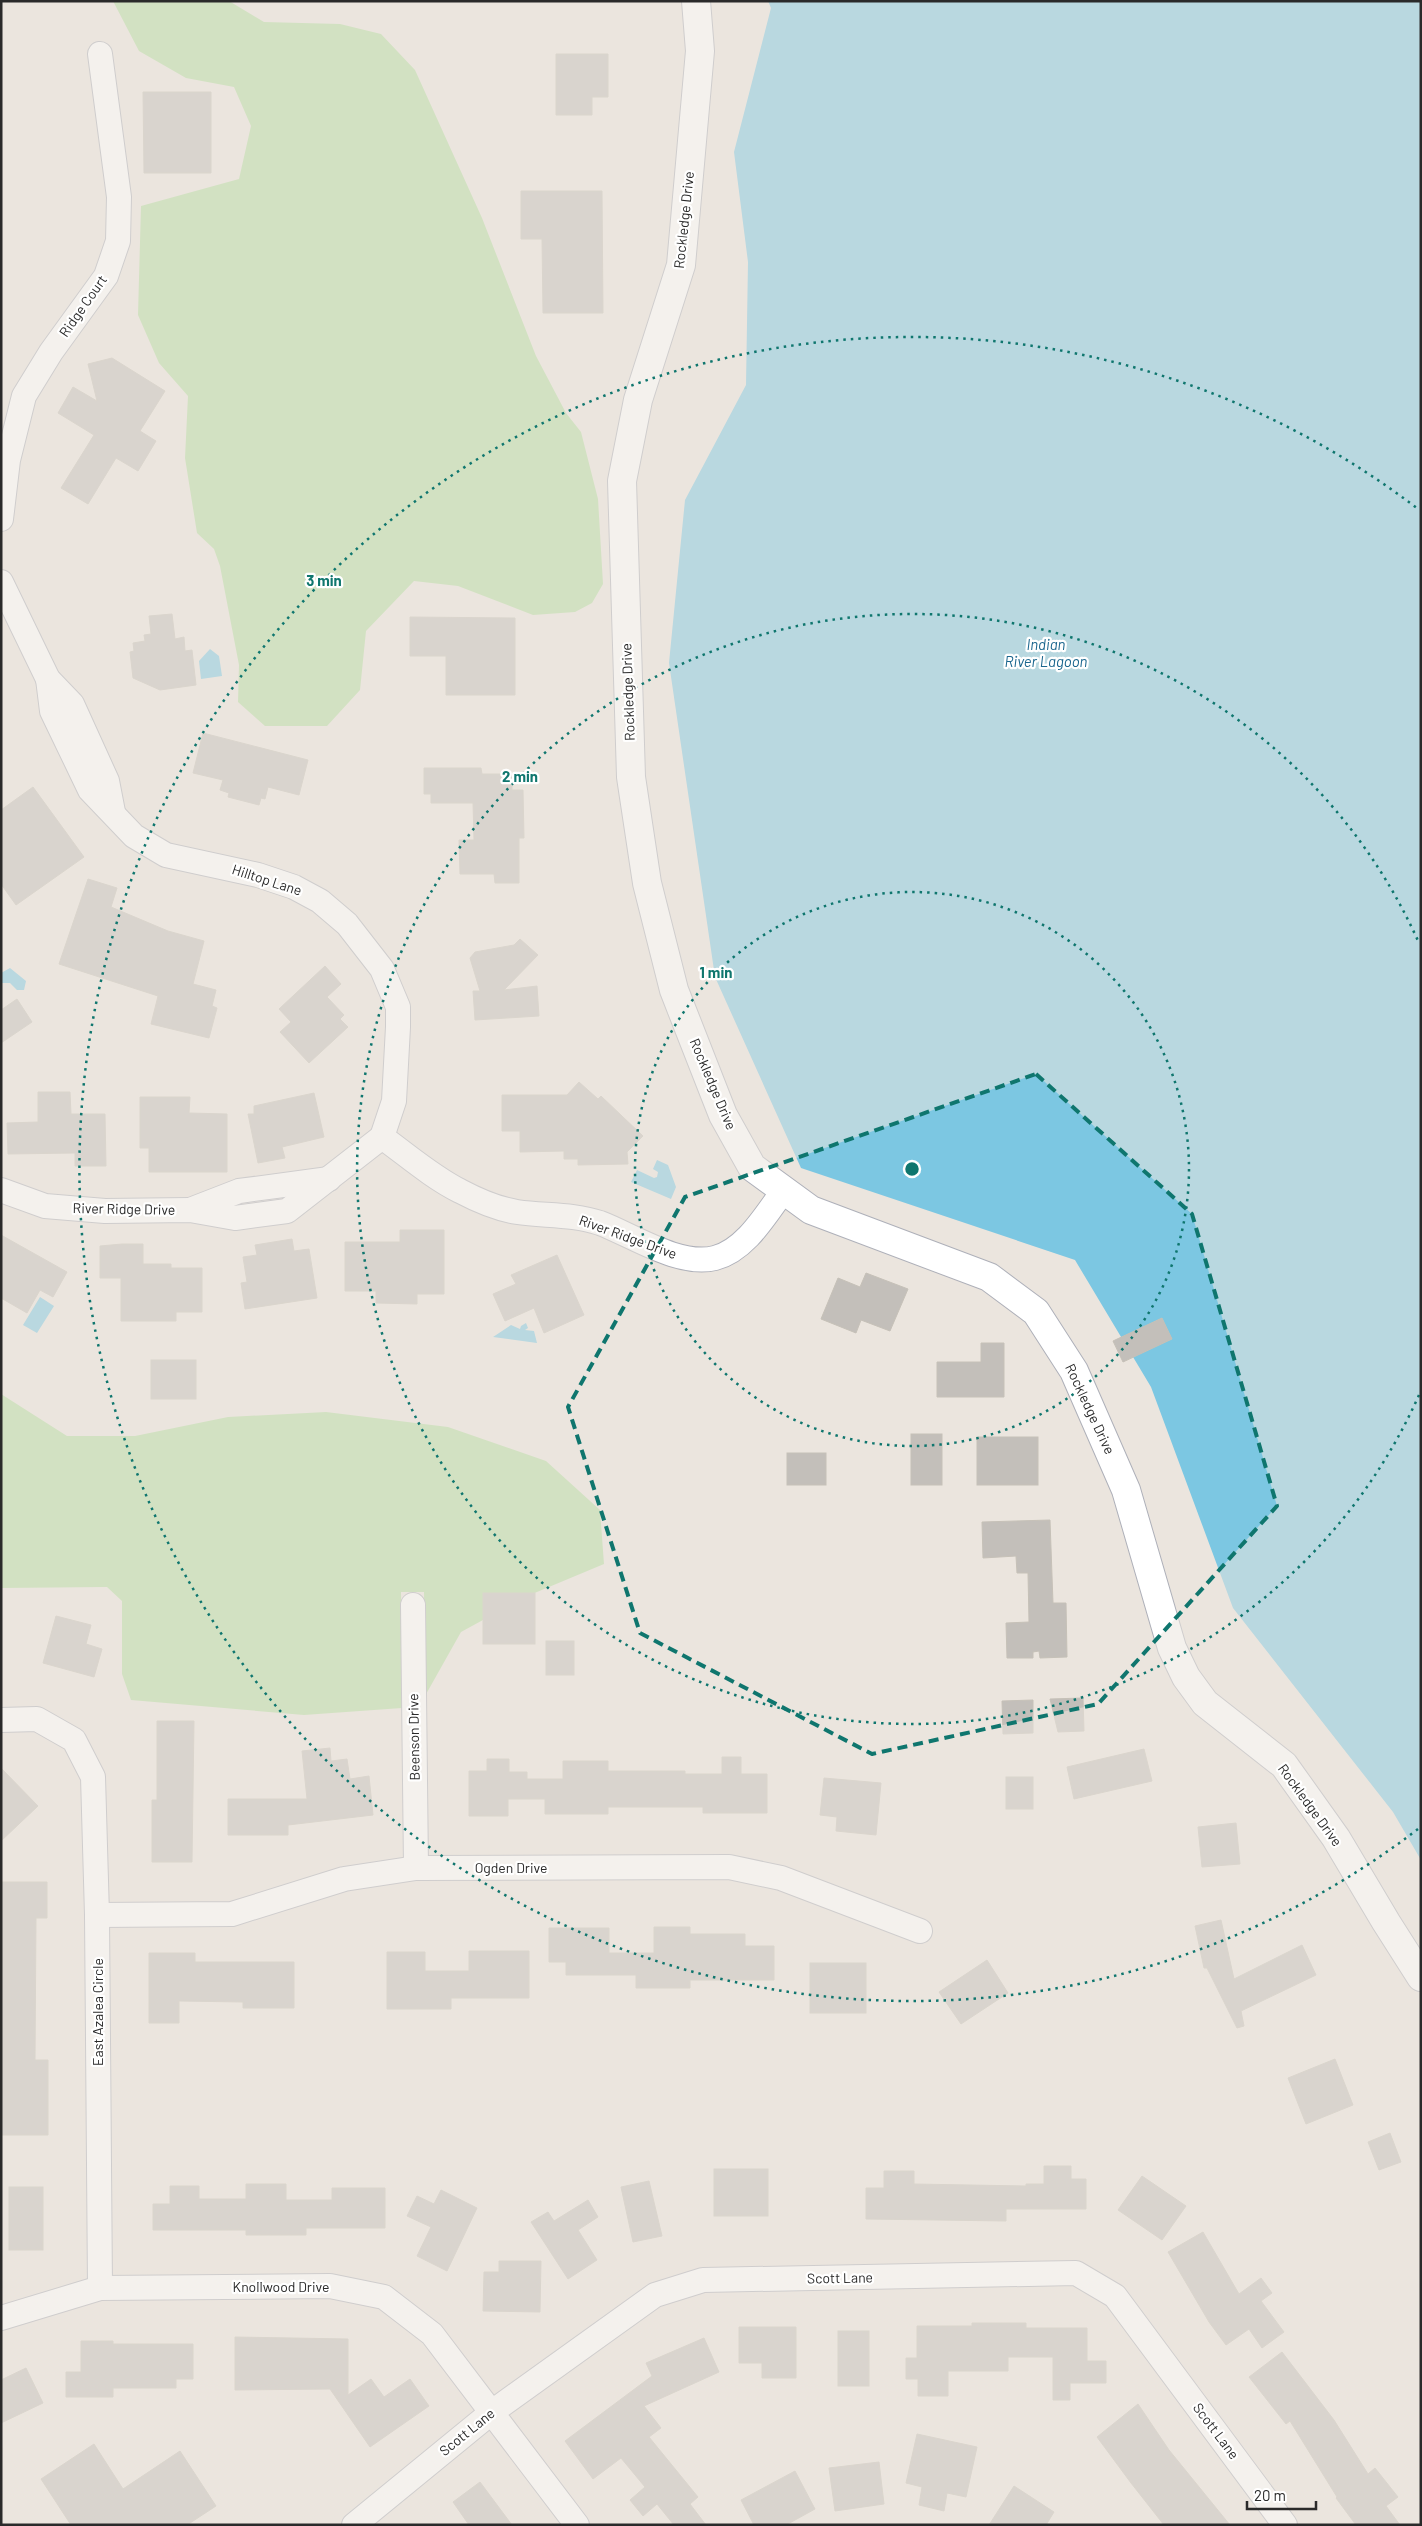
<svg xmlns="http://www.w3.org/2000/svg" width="1422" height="2526" font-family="Barlow,sans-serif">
<rect width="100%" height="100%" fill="#ebe5de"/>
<g fill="#b4dca0">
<path d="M113 1H229L264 22 340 24 381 34 415 70 482 218 536 356 566 413 581 432 598 499 603 584 592 603 575 612 533 615 458 586 414 581 366 631 360 690 327 726H265L238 702 239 665 220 566 214 549 197 533 185 458 188 396 159 363 138 315 141 206 239 179 251 126 234 87 186 78 139 51Z"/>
<path d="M1 1394 67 1436H135L228 1417 326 1412 448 1427 546 1461 600 1510 604 1564 525 1597 461 1632 425 1696 424 1592H401L402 1708 304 1715 131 1700 122 1674V1601L107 1587 1 1588Z"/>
</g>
<g fill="#7cc7e2">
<path d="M768 1H1421V1860L1393 1812 1233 1608 1151 1387 1075 1260 801 1168 715 977 669 663 685 500 746 385 748 262 734 152 771 8Z"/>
<path d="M210 649 219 656 222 676 201 679 199 661Z"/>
<path d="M10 968 26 981 24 990H17L10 983H1V973Z"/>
<path d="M657 1160 668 1165 676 1187 671 1199 631 1182 637 1170 654 1178 657 1177 658 1172 653 1169Z"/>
<path d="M40 1297 54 1306 37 1333 23 1325Z"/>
<path d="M526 1323 528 1328 525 1330 534 1331 537 1343 493 1337 511 1325 520 1329 521 1326Z"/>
</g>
<g fill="#c3bfba" stroke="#c6c1b8">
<path d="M556 54H608V97H592V115H556Z"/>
<path d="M143 92H211V173H144Z"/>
<path d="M521 191H602L603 313H543L542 239H521Z"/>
<path d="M112 358 165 391 140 431 156 441 138 471 116 458 88 504 61 488 94 435 58 413 73 387 97 401 88 364Z"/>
<path d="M172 614 175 639 184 637 185 651 192 650 196 685 160 690 133 678 130 652 134 651 133 643 145 641 144 635 151 634 149 616Z"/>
<path d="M410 617 515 618V695H446V656H410Z"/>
<path d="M203 733 308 760 299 795 268 787 265 799 261 798 259 805 228 797 229 793 220 790 223 780 193 773Z"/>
<path d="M424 768H481L482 774H512V790H523L524 838H519V883H495L494 874H460L459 840H474L473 803H431V794H424Z"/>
<path d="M33 787 84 857 16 905 1 884V810Z"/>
<path d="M88 879 117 888 111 907 168 931 204 941 193 984 216 990 212 1006 217 1008 209 1038 151 1024 158 996 59 964Z"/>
<path d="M520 939 538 955 504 990 537 986 539 1016 475 1020 473 991H480L470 958 475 952 514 945Z"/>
<path d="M325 966 341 984 327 997 344 1015 340 1019 348 1027 309 1063 280 1032 291 1022 279 1009Z"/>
<path d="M17 999 32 1022 1 1043V1010Z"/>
<path d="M579 1082 598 1099 601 1096 643 1136 627 1152 628 1164 578 1165V1159H564V1151L520 1152V1131H502V1095H567Z"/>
<path d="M38 1092H70L71 1114H105L106 1166H75V1153L8 1154 7 1123 38 1122Z"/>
<path d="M314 1093 324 1137 282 1147 285 1158 258 1163 248 1114H254V1106Z"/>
<path d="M140 1097H190L189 1113 227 1114V1172H149V1148H140Z"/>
<path d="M400 1230H444V1294H417V1304L376 1303V1291H345V1242H400Z"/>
<path d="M1 1235 67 1272 53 1297 40 1290 27 1313 1 1298Z"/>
<path d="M292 1239 294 1251 309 1249 317 1298 245 1309 241 1283 247 1282 243 1257 257 1255 255 1245Z"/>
<path d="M122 1244H143V1264H171V1268H202V1312H176V1321H121V1278H100V1246Z"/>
<path d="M557 1255 584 1315 544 1333 534 1308 505 1321 493 1294 516 1284 511 1275Z"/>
<path d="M866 1273 908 1289 890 1331 861 1320 856 1333 821 1319 838 1278 860 1287Z"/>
<path d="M1162 1318 1172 1339 1123 1362 1113 1341Z"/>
<path d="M981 1343H1004V1397H937V1362H981Z"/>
<rect x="151" y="1360" width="45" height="39"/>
<rect x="911" y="1434" width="31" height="51"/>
<rect x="977" y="1437" width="61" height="48"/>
<rect x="787" y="1453" width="39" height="32"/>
<path d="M1050 1520 1053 1603H1066L1067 1657 1040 1658 1039 1651 1033 1652V1658H1007L1006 1623 1029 1622 1028 1573H1017L1016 1556 983 1558 982 1522Z"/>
<rect x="483" y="1593" width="52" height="51"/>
<path d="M56 1616 91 1625 86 1644 102 1649 94 1677 43 1663Z"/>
<rect x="546" y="1641" width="28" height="34"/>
<path d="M1083 1698 1084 1731 1058 1732 1050 1699Z"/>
<path d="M1033 1700V1733L1003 1734 1002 1701Z"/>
<path d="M157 1721H194L192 1862H152V1800H157Z"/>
<path d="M330 1748 331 1761 347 1759 350 1779 369 1776 373 1815 288 1825V1835H228V1799H307L302 1751Z"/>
<path d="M1144 1749 1152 1781 1074 1799 1067 1767Z"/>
<path d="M722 1757H741V1774H767V1813H703V1807H608V1814H545V1799H508V1816H469V1771H487V1759H509V1772H527V1779H563V1761H608V1771H685V1774H722Z"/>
<path d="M1 1768 38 1806 1 1841Z"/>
<rect x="1006" y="1777" width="27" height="32"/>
<path d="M824 1778 881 1783 876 1835 836 1831 837 1817 820 1815Z"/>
<path d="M1236 1823 1240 1864 1202 1867 1198 1827Z"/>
<path d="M1 1882H47V1918H36L35 2060H48V2135H1Z"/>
<path d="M1221 1920 1234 1979 1302 1945 1316 1975 1241 2011 1244 2026 1237 2028 1207 1968H1204L1195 1926Z"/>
<path d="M654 1927H690V1934H745V1946H774V1980H690V1988H636V1975H566V1962H549V1928H609V1953H654Z"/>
<path d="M469 1951H529V1998H451V2009H387V1952H425V1971H469Z"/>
<path d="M149 1953H195V1962H294V2008H243V2002L179 2001V2023H149Z"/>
<path d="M987 1960 1008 1993 961 2024 939 1992Z"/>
<rect x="810" y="1963" width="56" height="50"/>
<path d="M1335 2059 1353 2105 1306 2124 1288 2078Z"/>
<path d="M1390 2133 1401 2162 1379 2170 1368 2142Z"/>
<path d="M1044 2166H1071V2179H1086V2209H1006V2221L866 2219V2188H884V2171H914V2184L1026 2186V2184H1044Z"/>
<rect x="714" y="2169" width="54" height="47"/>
<path d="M1142 2176 1186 2206 1162 2240 1118 2210Z"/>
<path d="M649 2181 662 2236 633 2242 621 2187Z"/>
<path d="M246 2184H286V2200H332V2188H385V2228H306V2235H246V2230H153V2204H170V2186H199V2199H246Z"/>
<rect x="9" y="2187" width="34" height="63"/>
<path d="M441 2190 477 2208 447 2271 417 2256 431 2227 407 2216 417 2196 434 2204Z"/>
<path d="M588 2200 598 2217 578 2230 597 2260 568 2279 531 2222 548 2212 554 2221Z"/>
<path d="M1203 2232 1239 2294 1261 2278 1272 2293 1261 2301 1284 2332 1262 2348 1249 2329 1226 2345 1209 2322 1168 2252Z"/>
<path d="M499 2261H541L540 2312 483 2311 484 2272H499Z"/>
<path d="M972 2323H1026V2328H1087V2361H1106V2383H1070V2400H1053V2357H1008V2371H948V2396H918V2379H906V2358H917V2326H972Z"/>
<path d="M739 2327H796V2378H762V2363H739Z"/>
<rect x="838" y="2331" width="31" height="55"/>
<path d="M235 2337 348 2339V2395L371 2379 384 2397 410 2379 429 2406 370 2447 330 2389 235 2390Z"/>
<path d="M704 2338 719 2372 644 2406 661 2428 649 2437 698 2497 690 2504 706 2525H674L657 2504 643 2516 630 2500 645 2487 621 2458 593 2479 565 2441 652 2376 646 2363Z"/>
<path d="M81 2341H113V2344H193V2379H176V2388H113V2397H66V2372H81Z"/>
<path d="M1282 2352 1334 2420 1368 2474 1375 2468 1398 2497 1386 2506 1400 2525H1356L1336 2498 1337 2497 1290 2421 1286 2424 1249 2377Z"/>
<path d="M26 2368 43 2403 1 2423V2380Z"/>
<path d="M1138 2404 1169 2450 1230 2525H1164L1131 2483 1097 2437Z"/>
<path d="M917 2434 977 2447 966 2497 947 2493 944 2511 919 2505 922 2487 906 2483Z"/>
<path d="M94 2444 123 2489 180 2451 216 2506 187 2525H71L41 2479Z"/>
<path d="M879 2462 884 2504 835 2511 829 2468Z"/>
<path d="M795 2471 815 2509 786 2525H754L741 2500Z"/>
<path d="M480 2482 512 2525H469L453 2502Z"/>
<path d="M1014 2486 1054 2512 1046 2525H989Z"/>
</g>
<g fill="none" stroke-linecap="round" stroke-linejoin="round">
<g stroke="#aeb0b9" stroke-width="26">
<g id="street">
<path d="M1 519 8 460 24 396 51 352 106 276 118 241 119 197 100 54"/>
<path d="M1 582 48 679 72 704 107 781 113 812"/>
<path d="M48 679 52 711 90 790 134 836 166 855 258 875 294 887 320 901 347 924 382 969 398 1007V1027L394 1101 382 1137"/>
<path d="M382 1137C407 1155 432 1177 460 1191 477 1200 498 1209 517 1212 545 1216 573 1214 600 1223 632 1235 679 1267 715 1258 746 1250 766 1214 784 1190"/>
<path d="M1 1190 45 1206 105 1211 190 1210 235 1218 287 1211 382 1137"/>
<path d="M190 1210 239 1191 329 1179"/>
<path d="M413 1605 416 1868"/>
<path d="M1 1720 37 1719 74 1740 93 1777 97 1915 100 2288"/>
<path d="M97 1915 232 1914 344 1879 416 1868 729 1867 781 1878 920 1931"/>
<path d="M1 2318 100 2288 330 2286 384 2297 432 2334 577 2525"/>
<path d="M354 2525 492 2412 655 2295 703 2280 1076 2273 1115 2296 1285 2525"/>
</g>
</g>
<g stroke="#aeb0b9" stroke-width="30">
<path id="secondary" d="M696 1 700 51 681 265 638 400 622 481 631 777 647 883 674 990 723 1115 752 1167 811 1210 989 1277 1036 1312 1074 1371 1126 1490 1172 1648 1186 1677 1205 1703 1284 1765 1336 1838 1386 1922 1421 1977"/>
</g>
<use href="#street" stroke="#fff" stroke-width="24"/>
<use href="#secondary" stroke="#fff" stroke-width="28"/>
</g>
<path d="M0 0H1422V2526H0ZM1036 1074 1192 1214 1277 1506 1098 1704 872 1754 640 1633 568 1407 685 1197Z" fill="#ebe5de" fill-opacity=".55" fill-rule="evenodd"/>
<path fill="none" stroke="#0f766e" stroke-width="4" stroke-dasharray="10 6" stroke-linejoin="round" d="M1036 1074 1192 1214 1277 1506 1098 1704 872 1754 640 1633 568 1407 685 1197Z"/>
<g fill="none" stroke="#0f766e" stroke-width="2.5" stroke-dasharray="2.5 5">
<circle cx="912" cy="1169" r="277"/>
<path d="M1419 1395A555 555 0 1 1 1419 943"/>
<path d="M1418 1829A832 832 0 1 1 1418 509"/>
</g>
<g text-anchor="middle" stroke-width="4.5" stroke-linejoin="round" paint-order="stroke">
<g font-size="14" fill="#2a2a2a" stroke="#fff">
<text transform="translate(684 220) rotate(-84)" y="5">Rockledge Drive</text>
<text transform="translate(83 306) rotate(-55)" y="5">Ridge Court</text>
<text transform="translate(628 692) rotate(-92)" y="5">Rockledge Drive</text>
<text transform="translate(267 880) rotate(18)" y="5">Hilltop Lane</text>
<text transform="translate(713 1084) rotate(67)" y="5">Rockledge Drive</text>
<text transform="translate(124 1209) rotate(1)" y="5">River Ridge Drive</text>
<text transform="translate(628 1237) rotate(20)" y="5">River Ridge Drive</text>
<text transform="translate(1090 1409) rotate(65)" y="5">Rockledge Drive</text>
<text transform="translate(414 1737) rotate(-91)" y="5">Beenson Drive</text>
<text transform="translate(1310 1805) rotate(54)" y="5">Rockledge Drive</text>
<text x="511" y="1873">Ogden Drive</text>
<text transform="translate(98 2012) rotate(-90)" y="5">East Azalea Circle</text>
<text transform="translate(840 2278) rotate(-1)" y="5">Scott Lane</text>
<text x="281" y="2292">Knollwood Drive</text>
<text transform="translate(1216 2431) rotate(53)" y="5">Scott Lane</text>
<text transform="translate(467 2432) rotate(-39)" y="5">Scott Lane</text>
</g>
<g font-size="15" font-style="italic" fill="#1b668e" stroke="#fff">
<text x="1046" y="650">Indian<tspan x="1046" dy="17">River Lagoon</tspan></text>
</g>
</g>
<circle cx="912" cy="1169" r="8" fill="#0f766e" stroke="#fff" stroke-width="2.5"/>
<g font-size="15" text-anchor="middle" font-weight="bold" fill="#0f766e" stroke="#fff" stroke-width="4.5" stroke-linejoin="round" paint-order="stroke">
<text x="324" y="586">3 min</text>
<text x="520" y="782">2 min</text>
<text x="716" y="978">1 min</text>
</g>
<rect width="1422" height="2526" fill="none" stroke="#2a2a2a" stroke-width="5"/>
<path d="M1247 2501v8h69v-8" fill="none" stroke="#2a2a2a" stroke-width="2.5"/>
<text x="1254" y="2501" font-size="15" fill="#2a2a2a" stroke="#ffffff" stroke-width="4" paint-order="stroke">20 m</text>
</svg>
